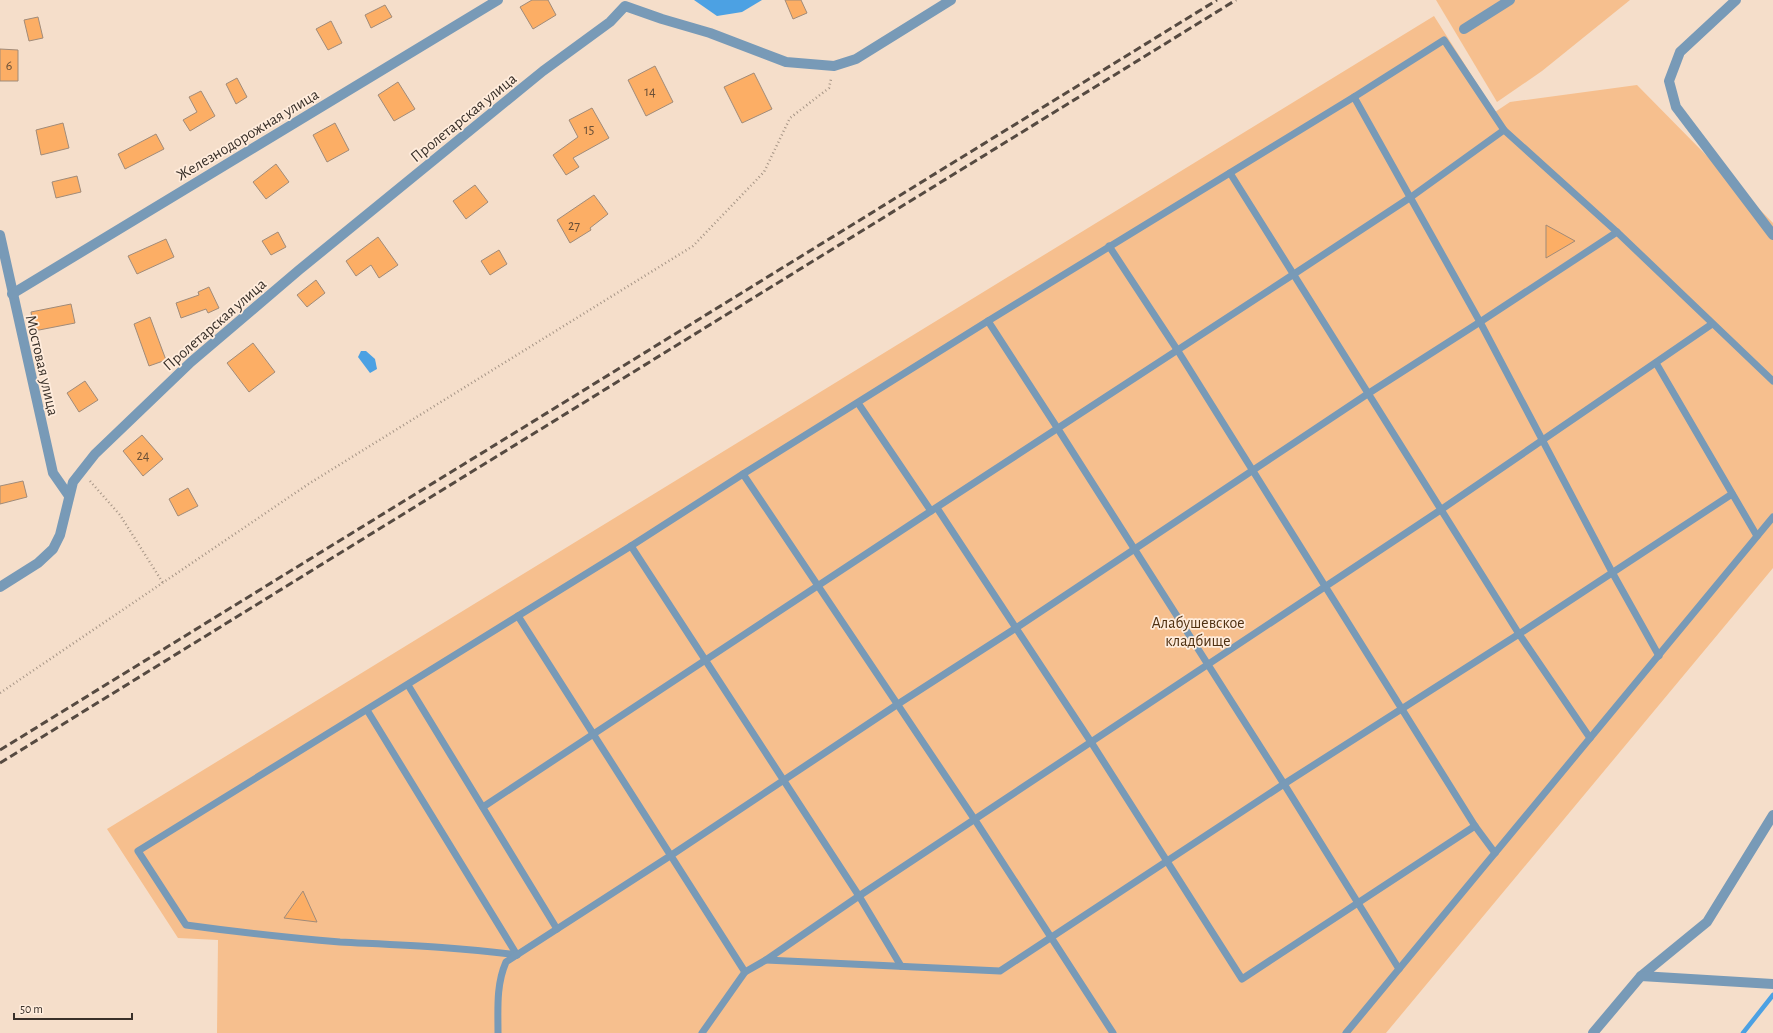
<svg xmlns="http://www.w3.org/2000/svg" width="1773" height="1033" font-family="'Alegreya Sans',sans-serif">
<rect width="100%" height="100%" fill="#f5deca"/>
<g fill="#f6bf8e">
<path d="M1436 0H1630L1542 71 1497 102Z"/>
<path d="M1434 16 1495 112 1510 102 1637 85 1773 223V568L1386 1033H217L218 940 178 938 107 829Z"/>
</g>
<g fill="#4ca1e3">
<path d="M694 0H762L742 12 717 16Z"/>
<path d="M361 351H366L375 359 377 369 370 373 358 357Z"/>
</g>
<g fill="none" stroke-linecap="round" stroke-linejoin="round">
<path stroke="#4ca1e3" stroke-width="4.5" d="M1743 1033 1773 995"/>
</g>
<g fill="#fcae65" stroke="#a18b79">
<path d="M532 0H548L556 15 533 29 520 7Z"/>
<path d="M785 0H801L807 13 793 19Z"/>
<path d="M385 5 392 17 371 28 365 15Z"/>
<path d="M38 17 43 38 29 41 24 20Z"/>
<path d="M331 21 342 43 328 50 316 29Z"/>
<path d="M0 49 18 50V81H0Z"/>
<path d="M655 66 673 102 646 116 628 80Z"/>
<path d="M754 73 772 109 742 123 724 87Z"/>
<path d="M237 78 247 97 236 104 226 84Z"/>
<path d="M398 82 415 109 394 121 378 95Z"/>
<path d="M201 91 215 116 190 131 183 120 197 112 189 97Z"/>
<path d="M592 108 609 138 573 158 579 167 566 175 553 155 578 137 569 120Z"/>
<path d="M63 123 69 148 41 155 36 130Z"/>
<path d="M335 123 349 150 327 162 313 135Z"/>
<path d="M156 134 164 149 125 169 118 154Z"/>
<path d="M276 164 289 182 266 199 253 182Z"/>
<path d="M77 176 81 192 56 198 52 182Z"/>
<path d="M475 185 488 202 466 219 453 201Z"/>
<path d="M594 195 608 214 590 228 591 230 570 243 557 220Z"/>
<path d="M1546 225 1575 241 1546 258Z"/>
<path d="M278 232 286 247 271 255 262 241Z"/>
<path d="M378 237 398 265 379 278 371 265 356 276 346 261Z"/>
<path d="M166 239 174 257 137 274 128 256Z"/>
<path d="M499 250 507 264 490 275 481 261Z"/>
<path d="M316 280 325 293 307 307 297 295Z"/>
<path d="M209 287 219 308 208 313 206 309 181 318 176 303 199 295 198 292Z"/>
<path d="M71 304 75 323 34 331 31 312Z"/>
<path d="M150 317 166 360 149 366 134 324Z"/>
<path d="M253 343 275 372 249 392 227 363Z"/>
<path d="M85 381 98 400 79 412 67 393Z"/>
<path d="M142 435 163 459 143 476 123 451Z"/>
<path d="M23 481 27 497 0 504V486Z"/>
<path d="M188 488 198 506 178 516 169 499Z"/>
<path d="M303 891 317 922 284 918Z"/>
</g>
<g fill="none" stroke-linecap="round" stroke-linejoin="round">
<g stroke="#a59485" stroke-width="2.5" stroke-dasharray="1 3" stroke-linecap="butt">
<path d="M90 481 120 515 163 583"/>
<path d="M0 693 310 483 693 246 764 172 790 118 829 88 831 79"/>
</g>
<g stroke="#789ab7" stroke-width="7">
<path d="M1354 97 1480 322 1612 572 1659 656"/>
<path d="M1230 173 1519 634 1590 738"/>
<path d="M1109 246 1178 351 1475 826 1495 853"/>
<path d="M988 321 1058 429 1284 784 1399 969"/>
<path d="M1656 363 1757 536"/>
<path d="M858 403 931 511"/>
<path d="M743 474 975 820 1113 1033"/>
<path d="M937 508 1091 742 1242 979 1475 826"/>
<path d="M631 546 859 896 901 966"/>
<path d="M518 616 745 972"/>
<path d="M408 685 557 929"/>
<path d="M367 710 517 955"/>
<path d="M483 807 931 511 1294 274 1411 197 1504 130"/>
<path d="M517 955C459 947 399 945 340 942 289 938 237 932 186 925L138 851 631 546 743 474 988 321 1354 97 1444 40 1504 130 1617 232 1773 381"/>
<path d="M766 960 1000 971 1284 784 1519 634 1732 494"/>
<path d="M498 1033C498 1009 496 985 506 962L670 856 898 704 1016 628 1369 393 1480 322 1617 232"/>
<path d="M702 1033 745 972 766 960 859 896 1442 509 1712 324"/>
<path d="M1346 1033 1773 517"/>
</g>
<g stroke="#789ab7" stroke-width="10">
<path d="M1736 0 1680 52 1669 81 1676 107 1773 235"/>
<path d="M1464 29 1510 0"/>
<path d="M0 235 53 473 69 496"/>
<path d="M12 294 498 0"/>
<path d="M0 587 38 563 53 549 60 535 73 482 95 454 191 362 299 270 543 71 610 22 625 6 662 19 710 33 786 62 834 66 856 59 951 0"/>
<path d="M1641 976 1707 922 1773 815"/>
<path d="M1593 1033 1641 976 1773 984"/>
</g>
<g stroke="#564a41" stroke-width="3" stroke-dasharray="8 4" stroke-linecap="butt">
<path d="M0 750 1217 0"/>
<path d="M0 763 1236 0"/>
</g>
</g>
<g text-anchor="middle" stroke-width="3.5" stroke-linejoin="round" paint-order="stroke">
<g font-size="14" fill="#6a5038">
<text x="9" y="70">6</text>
<text x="650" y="96">14</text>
<text x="589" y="134">15</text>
<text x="574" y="230">27</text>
<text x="143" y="460">24</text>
</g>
<g font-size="16" fill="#393029" stroke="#ffecdc">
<text transform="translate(463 117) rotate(-39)" y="6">Пролетарская улица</text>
<text transform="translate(247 134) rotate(-31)" y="6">Железнодорожная улица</text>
<text transform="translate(214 324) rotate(-41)" y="6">Пролетарская улица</text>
<text transform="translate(43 365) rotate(77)" y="6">Мостовая улица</text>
</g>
<g font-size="16" fill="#4f3011" stroke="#ffecdc">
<text x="1198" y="628">Алабушевское<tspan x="1198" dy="18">кладбище</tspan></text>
</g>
</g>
<path d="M14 1013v6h118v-6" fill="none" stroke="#393029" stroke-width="2"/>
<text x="20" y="1013" font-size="12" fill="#393029" stroke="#ffecdc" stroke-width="3" paint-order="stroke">50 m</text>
</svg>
